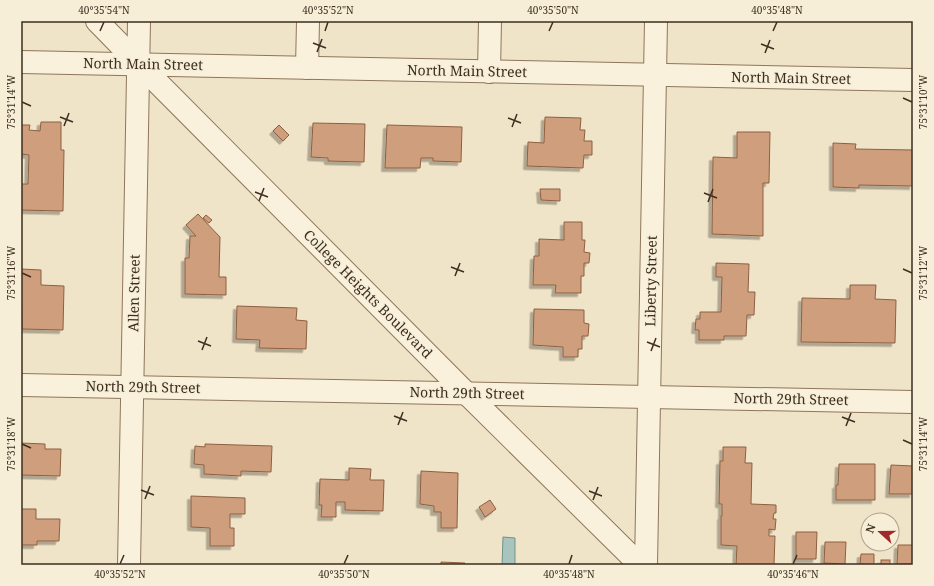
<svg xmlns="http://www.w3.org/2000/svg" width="934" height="586" font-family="'Noto Serif',serif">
<defs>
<filter id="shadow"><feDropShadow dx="-3.5" dy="3.5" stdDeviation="0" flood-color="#0004"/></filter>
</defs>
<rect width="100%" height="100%" fill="#f0e4c8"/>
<path fill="#a9c4bc" stroke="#6f938a" d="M503 537 515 538V565H502Z"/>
<g fill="#cf9f7d" stroke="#8d5f41" filter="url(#shadow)">
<path d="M545 117 581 118 580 130H585L584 141H592V155H584L583 168 527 166 528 142 544 143Z"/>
<path d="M41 122H61V150H64L63 211 21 210V184H28L29 155 21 154V125H30L29 130 40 131Z"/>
<path d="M313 123 365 124 364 162 328 161V158L311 157Z"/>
<path d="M279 125 289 135 283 141 273 131Z"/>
<path d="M387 125 462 127 461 162 433 161V158H421L420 168H385Z"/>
<path d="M737 132H770L769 183H763V236L712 234 713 157 737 158Z"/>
<path d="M833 143 856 144 855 149 913 150V186L859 185V188L833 187Z"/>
<path d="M540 189H560V201L541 200Z"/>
<path d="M198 214 220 237 219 277H226V295L185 294V258H189L190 236H196L186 225Z"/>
<path d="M206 215 212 220 209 223 203 218Z"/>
<path d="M564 222H582V240H585L584 252 590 253 589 263H584V276H581V293H555L556 285H533L534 256H539V239L564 240Z"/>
<path d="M716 263 749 264 748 292H755L754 315H747L746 336H724V340H699V330H695L696 319H700V312H721L722 277H716Z"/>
<path d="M21 269 41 270V285L64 286 63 330 22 329Z"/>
<path d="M850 285H876L875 299 896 300 895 343 801 342 802 298 850 299Z"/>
<path d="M237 306 297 308 296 320 307 321 306 349 259 348 260 340 236 339Z"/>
<path d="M534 309 584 310V323L589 324 588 336H582V349H578V357H563V347L533 345Z"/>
<path d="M21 443 45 444V449H61L60 476 21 475Z"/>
<path d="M205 444 272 446 271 472 241 471V476L204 474V465L194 464 195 446 205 447Z"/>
<path d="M723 447H746L745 463H752L751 504 776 505V513H774L773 519H776L775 530 769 529V536H775L774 565H736L737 546 721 545V516H722V504H719L720 461H723Z"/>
<path d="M839 464H875V500H836V485H838Z"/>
<path d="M891 465 913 466V494H889Z"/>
<path d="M349 468 371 469 370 480H384L383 511 345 510V502H336V517H321L322 505H319L320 479 349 480Z"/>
<path d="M421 471 458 473 457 528H441V512H434V506L420 504Z"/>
<path d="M191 496 245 498V514H230V528H234V546H210V528L191 527Z"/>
<path d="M490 500 496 509 485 517 479 507Z"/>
<path d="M21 509H36V519H60L59 541H37V545H21Z"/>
<path d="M796 532H817L816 559H796Z"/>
<path d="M825 542H846L845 564 824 563Z"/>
<path d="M898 545H913V564H897Z"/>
<path d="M861 554H874V565L860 564Z"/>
<rect x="881" y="560" width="9" height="5"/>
<path d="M441 562 465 563 464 565H441Z"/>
</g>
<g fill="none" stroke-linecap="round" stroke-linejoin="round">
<g stroke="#8d765c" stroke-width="24">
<g id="minor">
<path d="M97 21 139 64 466 393 640 565"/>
<path d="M21 62 913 80"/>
<path d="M307 68 308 21"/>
<path d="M489 72 490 21"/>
<path d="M21 385 913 402"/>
<path d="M129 565 139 21"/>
<path d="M646 565 656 21"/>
</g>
</g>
<use href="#minor" stroke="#faf1dc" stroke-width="22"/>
</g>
<path fill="none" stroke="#3d2e20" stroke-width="1.5" d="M100 31 104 22M325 31 328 22M549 31 553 22M773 31 777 22M313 43 326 48M761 44 774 49M317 52 322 39M765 53 770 40M903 98 912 102M22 102 31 106M60 117 73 122M508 118 521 123M64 126 69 113M512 127 517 114M255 192 268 197M704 193 717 198M259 201 264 188M708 202 713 189M451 267 464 272M903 269 912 273M22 273 31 277M455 276 460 263M198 341 211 346M647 342 660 347M202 350 207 337M651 351 656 338M394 416 407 421M842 417 855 422M398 425 403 412M846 426 851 413M903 440 912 444M22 444 31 448M141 490 154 495M589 491 602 496M145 499 150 486M593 500 598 487M120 564 124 555M344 564 348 555M569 564 572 555M793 564 797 555"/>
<g text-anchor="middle" stroke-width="3" stroke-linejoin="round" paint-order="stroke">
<g font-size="14" fill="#3d2e20" stroke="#f7eed8">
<text transform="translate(143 64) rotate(1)" y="5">North Main Street</text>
<text transform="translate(467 71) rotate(1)" y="5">North Main Street</text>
<text transform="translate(791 78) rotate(1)" y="5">North Main Street</text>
<text transform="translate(651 281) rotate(-89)" y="5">Liberty Street</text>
<text transform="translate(134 293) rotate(-89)" y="5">Allen Street</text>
<text transform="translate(368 294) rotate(45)" y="5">College Heights Boulevard</text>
<text transform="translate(143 387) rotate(1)" y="5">North 29th Street</text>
<text transform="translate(467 393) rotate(1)" y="5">North 29th Street</text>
<text transform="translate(791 399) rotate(1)" y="5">North 29th Street</text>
</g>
</g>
<rect width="934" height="586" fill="none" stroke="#f7eed8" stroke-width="44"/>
<g transform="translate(880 532) rotate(291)"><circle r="19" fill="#f7eed8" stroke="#ada18e"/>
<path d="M0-3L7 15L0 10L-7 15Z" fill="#9e2a2b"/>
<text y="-6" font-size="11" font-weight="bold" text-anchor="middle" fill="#3d2e20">N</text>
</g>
<rect x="22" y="22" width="890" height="542" fill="none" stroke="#3d2e20" stroke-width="1.5"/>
<g font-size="10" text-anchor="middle" fill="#3d2e20">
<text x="104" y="14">40°35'54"N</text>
<text x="328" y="14">40°35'52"N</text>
<text x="553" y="14">40°35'50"N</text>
<text x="777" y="14">40°35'48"N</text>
<text transform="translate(923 102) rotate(-90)" y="4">75°31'10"W</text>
<text transform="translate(11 102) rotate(-90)" y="4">75°31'14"W</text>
<text transform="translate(923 273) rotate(-90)" y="4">75°31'12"W</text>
<text transform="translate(11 273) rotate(-90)" y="4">75°31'16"W</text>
<text transform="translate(923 444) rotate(-90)" y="4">75°31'14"W</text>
<text transform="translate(11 444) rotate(-90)" y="4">75°31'18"W</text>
<text x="120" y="578">40°35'52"N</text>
<text x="344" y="578">40°35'50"N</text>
<text x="569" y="578">40°35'48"N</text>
<text x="793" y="578">40°35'46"N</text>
</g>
</svg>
